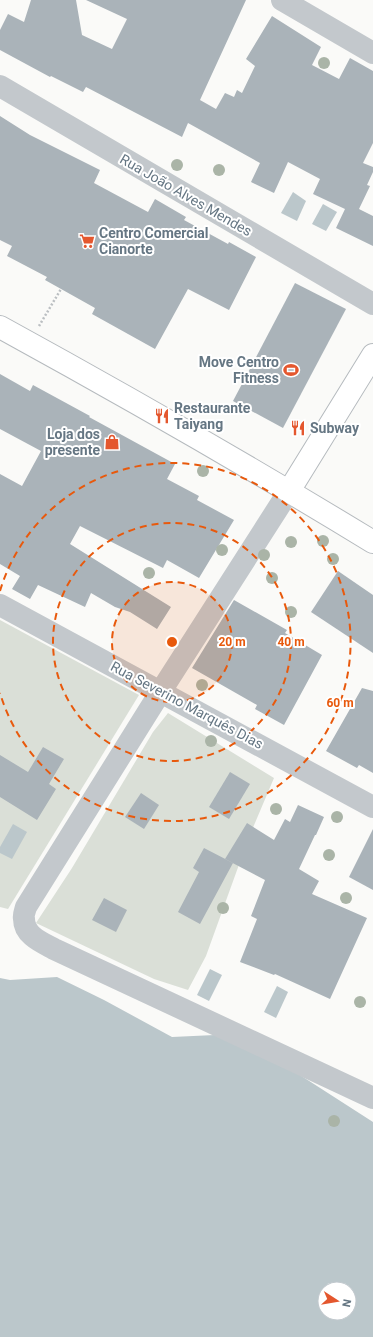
<svg xmlns="http://www.w3.org/2000/svg" width="373" height="1337" font-family="Roboto,sans-serif">
<rect width="100%" height="100%" fill="#fafaf8"/>
<g fill="#dadfd7">
<path d="M0 620 139 695 8 909 0 907Z"/>
<path d="M168 713 274 778 249 837 206 956 188 990 154 979 36 923 72 868 153 732Z"/>
</g>
<g fill="#bbc7cb" fill-rule="evenodd">
<path d="M293 192 306 201 297 221 281 213Z"/>
<path d="M323 204 337 212 326 231 312 224Z"/>
<path d="M13 824 27 832 12 859 0 853V847Z"/>
<path d="M210 969 222 975 209 1001 197 995Z"/>
<path d="M57 977 104 1000 172 1037 236 1034 373 1122V1337H0V978L10 980ZM325 1289H349V1313H325Z"/>
<path d="M277 986 288 992 276 1018 264 1012Z"/>
</g>
<g fill="#aab3b9">
<path d="M31 0H76L82 35 112 49 127 19 86 0H246L200 100 216 109 225 93 234 97 237 90 242 93 255 66 246 59 272 16 321 47 312 65 339 79 350 58 373 71V143L363 163 373 167V172L367 185 370 186 359 209 373 216V246L336 228 345 209 313 194 320 179 288 162 274 193 251 182 260 163 188 123 182 137 86 87 83 92 51 76 50 77 0 50V30L8 14 24 22Z"/>
<path d="M0 116 30 135 100 170 94 183 148 212 155 199 186 217 184 220 228 244 229 242 256 257 229 310 188 289 155 349 92 314 95 308 45 280 47 277 7 256 12 246 0 240Z"/>
<path d="M295 283 346 309 283 428 233 401Z"/>
<path d="M0 374 30 391 33 385 90 416 89 417 175 464 167 479 199 496 197 500 234 520 199 578 167 560 163 568 80 526 70 544 171 607 157 629 130 612 115 607 91 593 85 607 38 585 30 599 12 589 20 576 0 564V474L22 486 41 451 0 429Z"/>
<path d="M338 571 373 595V653L311 612Z"/>
<path d="M234 600 287 630 285 633 322 655 284 725 255 709 257 705 192 668Z"/>
<path d="M362 688 373 691V773L359 765 357 768 326 751Z"/>
<path d="M43 747 64 759 49 784 56 789 37 820 0 797V755L28 772Z"/>
<path d="M230 772 250 784 229 819 209 807Z"/>
<path d="M141 793 159 805 144 829 125 817Z"/>
<path d="M298 805 324 817 316 835H315L299 869 319 881 312 894 367 918 330 999 275 974 274 975 240 962 257 919 251 916 265 880 225 859 247 823 274 840 285 819 290 822Z"/>
<path d="M373 829V890L349 877Z"/>
<path d="M204 848 233 863 200 924 178 912 199 872 193 868Z"/>
<path d="M104 898 127 910 116 932 92 920Z"/>
</g>
<g fill="none" stroke-linecap="round" stroke-linejoin="round">
<g stroke="#b5babe" stroke-width="24">
<g id="primary">
<path d="M0 327C126 396 250 467 373 542"/>
<path d="M289 491 373 355"/>
</g>
</g>
<path stroke="#bbbfc2" stroke-width="2.5" stroke-dasharray="2 2" stroke-linecap="butt" d="M39 326 61 289"/>
<g stroke="#c3c8cc" stroke-width="22">
<path d="M282 0 373 53"/>
<path d="M0 86 373 304"/>
<path d="M289 491 161 691 26 907C25 911 23 915 24 919 24 935 41 942 54 949L373 1098"/>
<path d="M0 605 373 807"/>
</g>
<use href="#primary" stroke="#fff" stroke-width="22"/>
</g>
<g fill="#aab4a7">
<circle cx="324" cy="63" r="6"/>
<circle cx="177" cy="165" r="6"/>
<circle cx="219" cy="170" r="6"/>
<circle cx="203" cy="471" r="6"/>
<circle cx="323" cy="541" r="6"/>
<circle cx="291" cy="542" r="6"/>
<circle cx="222" cy="550" r="6"/>
<circle cx="264" cy="555" r="6"/>
<circle cx="333" cy="559" r="6"/>
<circle cx="149" cy="573" r="6"/>
<circle cx="272" cy="578" r="6"/>
<circle cx="291" cy="612" r="6"/>
<circle cx="202" cy="685" r="6"/>
<circle cx="211" cy="741" r="6"/>
<circle cx="276" cy="809" r="6"/>
<circle cx="337" cy="817" r="6"/>
<circle cx="329" cy="855" r="6"/>
<circle cx="346" cy="898" r="6"/>
<circle cx="223" cy="908" r="6"/>
<circle cx="360" cy="1002" r="6"/>
<circle cx="334" cy="1121" r="6"/>
</g>
<circle cx="172" cy="642" r="60" fill="#e8590c" fill-opacity=".12"/>
<g fill="none" stroke="#e8590c" stroke-width="2" stroke-dasharray="7 5">
<circle cx="172" cy="642" r="60"/>
<circle cx="172" cy="642" r="119"/>
<path d="M0 591A179 179 0 1 1 0 693"/>
</g>
<defs>
<g id="supermarket-bare" transform="scale(1.2)"><path d="M-6-5.5h2.5l.6 2H6L4.5 2H-2.5L-4.4-4H-6ZM-1.5 3.2a1.3 1.3 0 1 0 .1 0ZM3 3.2a1.3 1.3 0 1 0 .1 0Z" fill="#e4572e" stroke="#fff" stroke-width="2.5" paint-order="stroke"/></g>
<g id="stadium-bare" transform="scale(1.2)"><path d="M0-5a6.5 5 0 1 0 0 10a6.5 5 0 1 0 0-10ZM-3.5-1.8h7v3.6h-7Z" fill="#e4572e" stroke="#fff" stroke-width="2.5" paint-order="stroke"/></g>
<g id="restaurant-bare" transform="scale(1.2)"><path d="M-5-6h1v4h1v-4h1v4h1v-4h1v5L-1.5 .5V6h-2V.5L-5-1ZM5-6V6H3V1.5H1.5Q1.5-4 5-6Z" fill="#e4572e" stroke="#fff" stroke-width="2.5" paint-order="stroke"/></g>
<g id="shop-bare" transform="scale(1.2)"><path d="M-5-2.5h2.3a2.7 3.5 0 0 1 5.4 0H5L5.5 6h-11ZM-1.5-2.5h3a1.5 2.3 0 0 0-3 0Z" fill="#e4572e" stroke="#fff" stroke-width="2.5" paint-order="stroke"/></g>
</defs>
<g fill-rule="evenodd">
<use href="#supermarket-bare" x="87" y="241"/>
<use href="#stadium-bare" x="291" y="370"/>
<use href="#restaurant-bare" x="162" y="416"/>
<use href="#restaurant-bare" x="298" y="428"/>
<use href="#shop-bare" x="112" y="442"/>
</g>
<g text-anchor="middle" stroke-width="4" stroke-linejoin="round" paint-order="stroke">
<g font-size="14" fill="#657683" stroke="#fff">
<text transform="translate(186 195) rotate(30)" y="5">Rua João Alves Mendes</text>
<text transform="translate(187 705) rotate(28)" y="5">Rua Severino Marquês Dias</text>
</g>
<g font-size="14" font-weight="bold" fill="#657683" stroke="#fff" text-anchor="start">
<text x="99" y="238">Centro Comercial<tspan x="99" dy="16">Cianorte</tspan></text>
<text x="279" y="367" text-anchor="end">Move Centro<tspan x="279" dy="16">Fitness</tspan></text>
<text x="174" y="413">Restaurante<tspan x="174" dy="16">Taiyang</tspan></text>
<text x="310" y="433">Subway</text>
<text x="100" y="439" text-anchor="end">Loja dos<tspan x="100" dy="16">presente</tspan></text>
</g>
</g>
<circle cx="172" cy="642" r="6" fill="#e8590c" stroke="#fff" stroke-width="2"/>
<g font-size="12" text-anchor="middle" font-weight="bold" fill="#e8590c" stroke="#fff" stroke-width="4" stroke-linejoin="round" paint-order="stroke">
<text x="232" y="646">20 m</text>
<text x="291" y="646">40 m</text>
<text x="340" y="707">60 m</text>
</g>
<g transform="translate(337 1301) rotate(102)"><circle r="19" fill="#ffffff" stroke="#c1c8cd"/>
<path d="M0-3L7 15L0 10L-7 15Z" fill="#e4572e"/>
<text y="-6" font-size="11" font-weight="bold" text-anchor="middle" fill="#657683">N</text>
</g>
</svg>
